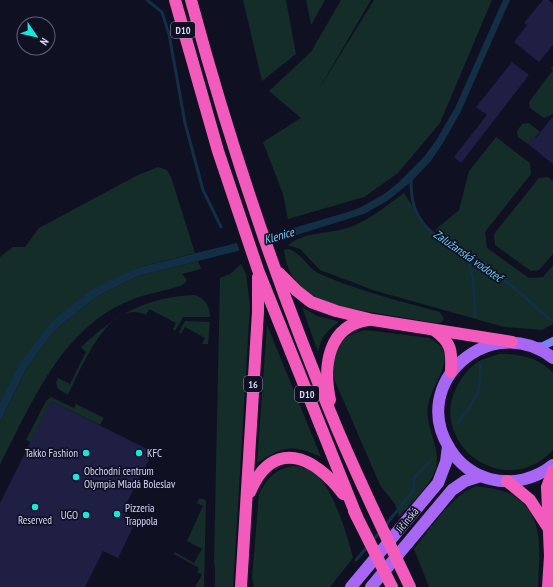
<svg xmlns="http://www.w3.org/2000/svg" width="553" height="587" font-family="'PT Sans Narrow',sans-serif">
<rect width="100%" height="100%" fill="#101023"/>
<g fill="#142d28">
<path d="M243 0H286L296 54 262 81Z"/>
<path d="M306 0H325L311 25Z"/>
<path d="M341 0H371L316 94 374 0H492L440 123 398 173 364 197 288 219 283 194 263 142 301 118 269 91 311 52Z"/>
<path d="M553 66V114L544 118 530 108 529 102 553 70 551 68Z"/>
<path d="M529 123 540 132 528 144 518 137 517 131 522 124Z"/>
<path d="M496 137 530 163 531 174 485 232 487 248 529 278 543 277 553 265V324L542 330 504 327 373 290 320 270 300 249 288 245C307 230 332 235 353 226 372 218 388 205 404 193L424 223 432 232 504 282 435 230 459 210 469 171Z"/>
<path d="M158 167 167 170 171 177 195 253 136 268 50 323 0 403V257L13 247H25L39 228 136 176Z"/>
<path d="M548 177 553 181V254L539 270 531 271 495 245 494 234 539 178Z"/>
<path d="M289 249C304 255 308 269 320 274 358 291 400 301 440 312L444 319 440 323H436C414 319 392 316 370 312 332 305 289 297 284 250Z"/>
<path d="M198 261 201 269 182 274 187 280 183 285C166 291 148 293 131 300 61 328 32 403 0 465V422L26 369 55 330 96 297 138 276Z"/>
<path d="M241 264 246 274 250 306 233 587H215V568L214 562 220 278 230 274Z"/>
<path d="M194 295C205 298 210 306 210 317H183L175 331 173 329 176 323 149 309 146 315C109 296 80 371 68 395L58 389 56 382 58 378 70 384 86 352 81 347C115 315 146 297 194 295Z"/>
<path d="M302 307 317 316 338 321V323C326 331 321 338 318 352Z"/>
<path d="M185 321 210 322 208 344H202L205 338 185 327 181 334 179 332Z"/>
<path d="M267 325 321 457C292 444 284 446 257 463Z"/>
<path d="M366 330 429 338C437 342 445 348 445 358 444 374 431 389 428 405 424 428 443 448 435 471 429 487 411 503 399 517L395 504 380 485 335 381C330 354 338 335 366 330Z"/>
<path d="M499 354C519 354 539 357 553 373V450C505 503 422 441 460 381 465 373 472 365 481 360 487 358 493 356 499 354Z"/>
<path d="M51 397 74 408 76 404 104 418 100 425 51 401 31 442 26 440 46 401Z"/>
<path d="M294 466C301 467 307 468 314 472 332 485 348 537 353 558L330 587H254L252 578 259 494C267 478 276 468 294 466Z"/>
<path d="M476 486C488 488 502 489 512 495 546 513 539 555 538 587H429L414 549C431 528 451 496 476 486Z"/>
<path d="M199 499H204L206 501 204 587H195L202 575 197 572 199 568 174 554 175 552 194 563 202 549 187 541 203 506 197 503Z"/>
</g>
<path fill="#122f45" d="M503 0H510L461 111 443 143 430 162 411 182 387 201 364 214 277 241 138 276 96 297 55 330 26 369 0 422V403L19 365 50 323 92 289 136 268 273 234 348 212 361 207 384 194 398 183 424 157 437 139 455 108Z"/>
<path fill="#101023" d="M275 231 279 242 240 252 236 241Z"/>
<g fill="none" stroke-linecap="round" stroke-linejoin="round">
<g stroke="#122f45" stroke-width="3">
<path d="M147 0 162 12 169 34 185 123 203 190 221 227"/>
<path d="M411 179C411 194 412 207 421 220 430 236 451 242 466 252 496 271 523 295 549 319"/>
<path d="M465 251 473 277 475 316"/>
<path d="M458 423C473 402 483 392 480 365"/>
<path d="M384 527 414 490V478L431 460"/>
<path d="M373 540 381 531"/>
<path d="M356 560 368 546"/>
</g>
</g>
<g fill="#1f1e43">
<path d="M543 0H548L553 4V45L539 62 514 42 527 25 524 23Z"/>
<path d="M512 62 529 75 461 163 454 157 487 115 476 107Z"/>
<path d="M553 116V164L528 144 533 136 536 138Z"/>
<path d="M51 401 153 452 122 512 137 519 118 558 103 551 85 587H0V503Z"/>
</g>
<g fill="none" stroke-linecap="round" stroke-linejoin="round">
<path stroke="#7586f4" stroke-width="8" d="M533 347 543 346 553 341"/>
<g stroke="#a766f3" stroke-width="12">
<path d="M553 358C491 310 407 383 450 449 459 464 474 475 490 479 512 485 536 479 553 465"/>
<path d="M351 587 438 483 446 462 448 446"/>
<path d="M371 587 452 490 465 481 481 476"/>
</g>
<g stroke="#f25bbc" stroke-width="12">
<path d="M175 0 218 151 258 270 357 517"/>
<path d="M191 0C230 145 278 288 336 426 359 481 385 534 410 587"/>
<path d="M279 273 297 291 311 302 336 311 373 320 512 342"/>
<path d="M434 330C452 343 452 351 451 372"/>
<path d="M330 400C323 367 327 325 369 320"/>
<path d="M507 481 530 500 547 526"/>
<path d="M250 492C273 437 315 456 343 494"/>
<path d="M354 511 392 587"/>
<path d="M241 587 258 312V277"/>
<path d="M548 587 550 556 547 487 553 471"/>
</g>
</g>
<g fill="#13eadd" stroke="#101023" stroke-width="1.5">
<circle cx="86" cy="453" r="4"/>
<circle cx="139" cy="453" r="4"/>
<circle cx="76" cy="477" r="4"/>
<circle cx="35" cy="507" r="4"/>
<circle cx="117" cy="514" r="4"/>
<circle cx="86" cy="515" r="4"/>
</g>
<g text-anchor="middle" stroke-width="3.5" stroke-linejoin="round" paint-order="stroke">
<g fill="#101023" stroke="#9b9cbb" stroke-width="1">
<rect x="171" y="22" width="24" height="16" rx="3"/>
<rect x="244" y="376" width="18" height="16" rx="3"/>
<rect x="295" y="386" width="24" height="16" rx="3"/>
</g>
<g font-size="10" font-weight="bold" fill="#d6d8fc">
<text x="183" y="34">D10</text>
<text x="253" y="388">16</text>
<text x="307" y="398">D10</text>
</g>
<g font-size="11" fill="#d6d8fc" stroke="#101023" text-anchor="start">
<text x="78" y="457" text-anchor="end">Takko Fashion</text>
<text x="147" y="457">KFC</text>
<text x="84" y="475">Obchodní centrum<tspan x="84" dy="13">Olympia Mladá Boleslav</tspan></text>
<text x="125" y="512">Pizzeria<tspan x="125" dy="13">Trappola</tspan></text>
<text x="78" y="519" text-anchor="end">UGO</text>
<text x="35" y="524" text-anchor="middle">Reserved</text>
</g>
<g font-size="11" fill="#d6d8fc" stroke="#101023">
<text transform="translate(407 520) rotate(-50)" y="4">Jičínská</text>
</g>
<g font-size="12" font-style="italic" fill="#6ccbf3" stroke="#101023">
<text transform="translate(279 236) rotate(-16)" y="4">Klenice</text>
<text transform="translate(468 256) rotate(35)" y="4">Zalužanská vodoteč</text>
</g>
</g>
<g transform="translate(36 36) rotate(124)"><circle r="19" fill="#101023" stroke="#5f607a"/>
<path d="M0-3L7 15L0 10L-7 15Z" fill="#13eadd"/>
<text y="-6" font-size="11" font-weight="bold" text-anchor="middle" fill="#d6d8fc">N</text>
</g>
</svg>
